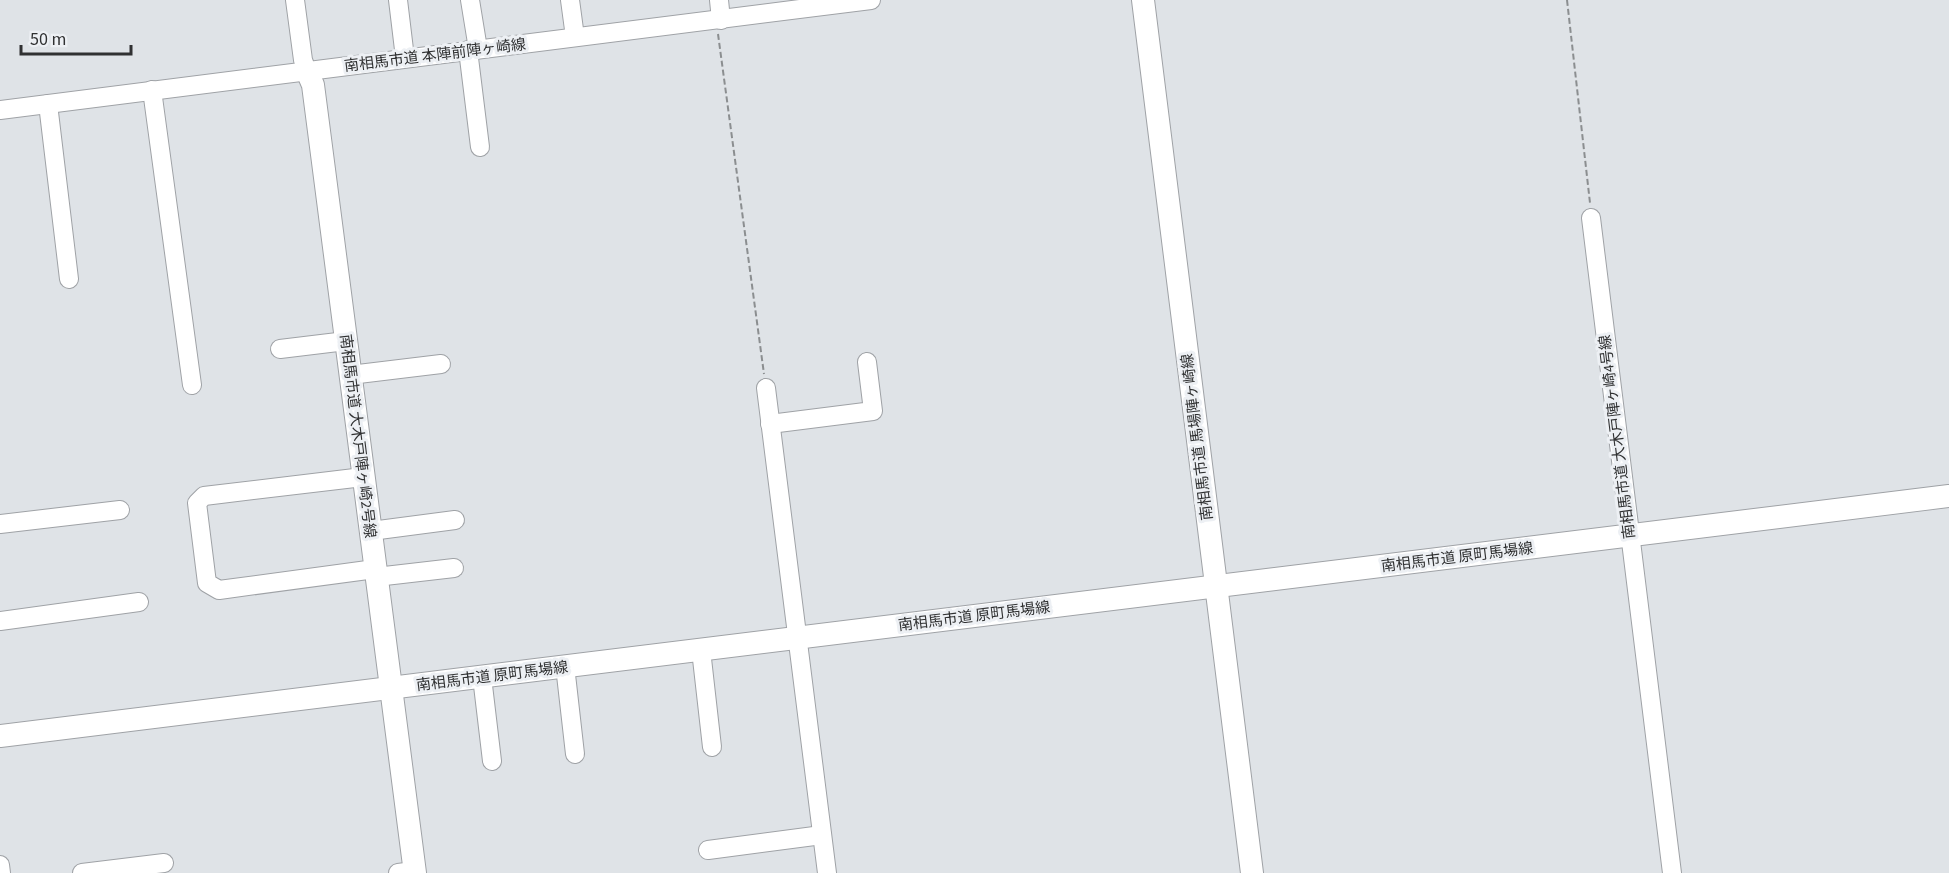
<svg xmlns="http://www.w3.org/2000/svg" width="1949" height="873" font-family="'Source Sans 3','Noto Sans JP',sans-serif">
<rect width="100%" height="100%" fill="#dfe3e7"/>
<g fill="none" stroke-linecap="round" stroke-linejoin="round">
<g stroke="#9fa2a6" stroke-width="20">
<g id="minor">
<path d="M295 0 303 60 307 71"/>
<path d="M398 0 405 58"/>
<path d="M470 0 478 49"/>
<path d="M570 0 575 37"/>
<path d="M719 0 721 20"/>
<path d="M468 50 480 147"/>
<path d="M152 90 192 385"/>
<path d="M48 104 69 279"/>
<path d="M0 110 871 0"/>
<path d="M1591 218 1672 873"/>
<path d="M280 349 346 341"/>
<path d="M350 375 441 364"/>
<path d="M766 388 827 873"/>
<path d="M770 424 873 411 867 362"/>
<path d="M363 477 204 496 197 503 207 583 219 590 375 569"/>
<path d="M0 524 120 510"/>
<path d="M371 531 455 520"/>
<path d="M376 577 454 568"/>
<path d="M0 621 139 602"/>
<path d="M701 650 712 747"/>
<path d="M565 666 575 754"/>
<path d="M482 677 492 761"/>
<path d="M708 850 822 835"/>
<path d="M0 865 1 873"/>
<path d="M82 873 164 863"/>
<path d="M398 873 414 871"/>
</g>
</g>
<g stroke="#9fa2a6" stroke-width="24">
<g id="tertiary">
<path d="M1143 0 1252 873"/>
<path d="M307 71 313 85 323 162 415 873"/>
<path d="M0 736 1949 496"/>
</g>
</g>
<g stroke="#8b8e90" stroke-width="2" stroke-dasharray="6 3" stroke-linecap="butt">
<path d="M1567 0 1590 203"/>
<path d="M718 34 764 374"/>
</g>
<use href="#minor" stroke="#fff" stroke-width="18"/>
<use href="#tertiary" stroke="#fff" stroke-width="22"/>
</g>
<g text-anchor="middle" stroke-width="6" stroke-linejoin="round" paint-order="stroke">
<g font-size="15" fill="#303132" stroke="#edf0f4">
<text transform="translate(435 55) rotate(-7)" y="5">南相馬市道 本陣前陣ヶ崎線</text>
<text transform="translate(358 436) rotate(83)" y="5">南相馬市道 大木戸陣ヶ崎2号線</text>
<text transform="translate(1197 437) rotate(-97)" y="5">南相馬市道 馬場陣ヶ崎線</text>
<text transform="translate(1617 437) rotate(-97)" y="5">南相馬市道 大木戸陣ヶ崎4号線</text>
<text transform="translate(1457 557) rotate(-7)" y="5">南相馬市道 原町馬場線</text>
<text transform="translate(974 616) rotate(-7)" y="5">南相馬市道 原町馬場線</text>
<text transform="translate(492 676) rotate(-7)" y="5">南相馬市道 原町馬場線</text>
</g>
</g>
<path d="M21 45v9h110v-9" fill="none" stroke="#303132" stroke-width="3"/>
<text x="30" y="45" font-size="18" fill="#303132" stroke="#edf0f4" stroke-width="4.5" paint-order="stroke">50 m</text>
</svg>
